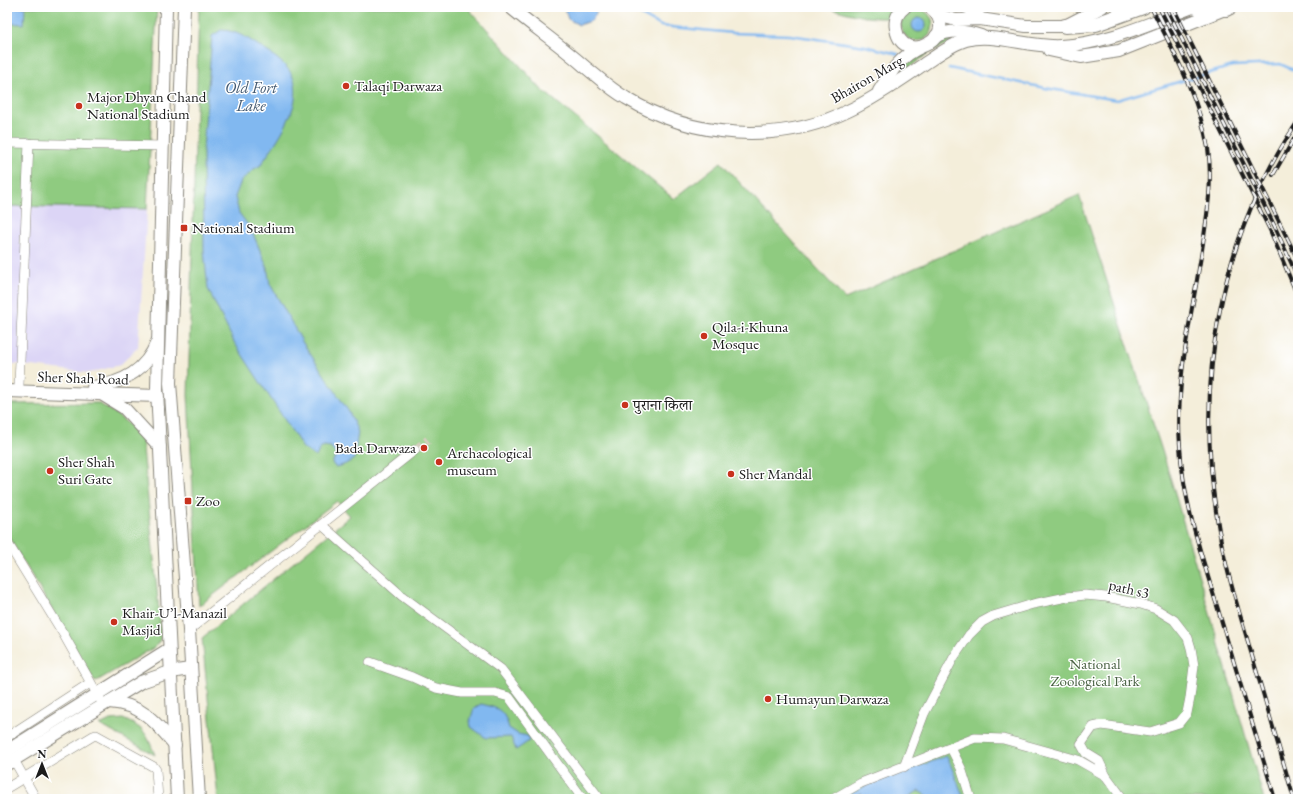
<svg xmlns="http://www.w3.org/2000/svg" width="1305" height="806" font-family="'EB Garamond','Noto Serif Devanagari',serif">
<rect width="100%" height="100%" fill="#fff"/>
<filter id="ink" filterUnits="userSpaceOnUse"><feTurbulence type="fractalNoise" baseFrequency=".025" numOctaves="2"/><feDisplacementMap in="SourceGraphic" scale="8" xChannelSelector="R" yChannelSelector="G"/><feConvolveMatrix kernelMatrix="1 2 1 2 8 2 1 2 1" color-interpolation-filters="sRGB"/></filter>
<filter id="wash" filterUnits="userSpaceOnUse"><feTurbulence type="fractalNoise" baseFrequency=".012" numOctaves="4" result="noise"/><feDisplacementMap in="SourceGraphic" scale="16" xChannelSelector="R" yChannelSelector="G"/><feGaussianBlur stdDeviation="0.9" result="paint"/><feColorMatrix in="noise" values="0 0 0 0 0 0 0 0 0 0 0 0 0 0 0 0 0 1.4 0 .05"/><feComposite in="paint" operator="in"/></filter>
<g filter="url(#wash)">
<rect width="100%" height="100%" fill="#f4eeda"/>
<path fill="#dcd5f6" d="M7 206 147 209 138 347 120 365 89 373 7 363Z"/>
<g fill="#8fcb80" stroke="#56744e">
<path d="M7 7H157L147 209 7 206Z"/>
<path d="M199 7H467L541 89 674 199 721 162 845 299 1079 195 1166 463 1264 799H218L202 638 350 516 337 501 199 606 188 395Z"/>
<path d="M826 7H898L887 18C866 19 847 13 826 7Z"/>
<circle cx="917" cy="25" r="16"/>
<path d="M966 36 931 51 894 79 904 63 925 51 931 49 943 38Z"/>
<path d="M98 403C116 413 129 423 142 438L161 631 160 640 155 647 95 682 7 534V404Z"/>
<path d="M123 719C146 729 146 733 155 755L100 725 110 720Z"/>
</g>
<g fill="#81b8f0" stroke="#4e6a86">
<path d="M7 7H25L24 24 7 23Z"/>
<path d="M564 7H597L596 14 591 21 579 25 568 19Z"/>
<circle cx="919" cy="25" r="7"/>
<path d="M221 30C237 30 252 41 265 50 273 55 282 62 288 69 311 98 276 141 261 165L254 169 241 181 235 197 239 213 251 229 267 267 270 284 303 343 349 412 358 432 354 459C348 463 343 466 335 467L332 463 336 455 331 447 324 446 320 448 316 457 303 448 234 342 208 289 204 251 203 150 212 36Z"/>
<path d="M481 704C499 708 504 710 509 728L518 734 528 736 529 741 516 750 511 737 486 738 471 727 470 721 474 708Z"/>
<path d="M947 756 962 793 963 799H934L918 791 906 799H863L861 793 849 799H841L869 784Z"/>
</g>
<g fill="none" stroke-linecap="round" stroke-linejoin="round">
<g stroke="#81b8f0" stroke-width="2.5">
<path d="M627 7 661 26 733 33 790 35 865 46 898 54"/>
<path d="M949 68 1045 88 1117 100 1233 66 1280 64 1298 72"/>
</g>
</g>
</g>
<g filter="url(#ink)">
<g fill="none" stroke-linecap="round" stroke-linejoin="round">
<path stroke="#d4cebe" stroke-width="9" stroke-dasharray="9 4.5" stroke-linecap="butt" d="M415 450 428 440"/>
<g stroke="#88857b" stroke-width="10">
<g id="street">
<path d="M7 143 164 146"/>
<path d="M19 385 29 143"/>
<path d="M322 525 402 596 501 669 600 799"/>
<path d="M7 542 64 635 100 699"/>
<path d="M189 630 415 450"/>
<path d="M370 662 412 677 436 688 462 693H495L509 697 583 799"/>
<path d="M7 737 90 683"/>
<path d="M951 748 961 768 971 799"/>
<path d="M14 760 36 799"/>
<path d="M904 767 924 714 954 657 969 635 982 622 993 616 1033 604 1067 597 1085 595 1106 597 1141 604 1156 609 1174 620 1188 638 1191 648 1194 666 1190 698 1187 713 1179 723 1150 732 1102 725 1093 727 1081 744 1086 753 1099 761 1106 776"/>
<path d="M7 788 93 736 96 735 154 767 156 770 158 799"/>
<path d="M833 799 861 783 975 738 1003 739 1078 760 1106 776 1123 799"/>
</g>
</g>
<g stroke="#88857b" stroke-width="14">
<g id="secondary">
<path d="M166 7 157 389 177 799"/>
<path d="M184 7 170 383 189 630 199 799"/>
<path d="M510 7C534 27 560 45 584 66 598 77 610 89 626 98 693 139 779 145 850 110 877 97 902 79 927 62 939 54 952 44 966 40 992 32 1030 48 1060 46 1106 44 1150 23 1193 7"/>
<path d="M905 7C898 12 894 20 896 29 903 69 964 35 930 7"/>
<path d="M966 7 975 11 980 19"/>
<path d="M937 15 956 20 980 19 1026 26H1065L1102 7"/>
<path d="M936 36C952 29 965 31 981 36"/>
<path d="M1049 50 1081 57 1119 51 1225 9"/>
<path d="M879 91C891 72 900 56 921 47"/>
<path d="M93 387C123 383 146 371 157 342"/>
<path d="M7 391 158 396"/>
<path d="M103 395 124 408 160 447"/>
<path d="M109 702C141 704 155 721 175 745"/>
<path d="M7 751 169 649"/>
<path d="M7 764 141 682 170 672 190 669"/>
</g>
</g>
<g stroke="#88857b" stroke-width="16">
<g id="primary">
<path d="M1196 7 1226 9 1230 7"/>
<path d="M1065 26 1096 24 1143 7"/>
</g>
</g>
<use href="#street" stroke="#fff" stroke-width="9"/>
<use href="#secondary" stroke="#fff" stroke-width="12"/>
<use href="#primary" stroke="#fff" stroke-width="14"/>
<g stroke="#1c1c1c" stroke-width="4">
<g id="rail">
<path d="M1151 7C1174 52 1199 98 1208 148 1213 182 1207 216 1202 250 1192 314 1175 381 1180 446 1183 501 1201 554 1217 606 1236 670 1256 735 1275 799"/>
<path d="M1159 7 1270 230 1298 297"/>
<path d="M1166 7 1275 227 1298 278"/>
<path d="M1173 7 1298 260"/>
<path d="M1273 175 1298 132"/>
<path d="M1294 799C1279 747 1263 694 1248 642 1236 601 1223 560 1217 518 1195 380 1219 238 1298 121"/>
</g>
</g>
<use href="#rail" stroke="#fff" stroke-width="2.5" stroke-dasharray="8" stroke-linecap="butt"/>
</g>
</g>
<g fill="#c8321e" stroke="#fff" stroke-width="1.5">
<circle cx="346" cy="86" r="4"/>
<circle cx="79" cy="106" r="4"/>
<rect x="180" y="224" width="8" height="8" rx="2"/>
<circle cx="704" cy="336" r="4"/>
<circle cx="625" cy="405" r="4"/>
<circle cx="424" cy="448" r="4"/>
<circle cx="439" cy="462" r="4"/>
<circle cx="50" cy="471" r="4"/>
<circle cx="731" cy="474" r="4"/>
<rect x="184" y="497" width="8" height="8" rx="2"/>
<circle cx="114" cy="622" r="4"/>
<circle cx="768" cy="699" r="4"/>
</g>
<g text-anchor="middle" stroke-width="3" stroke-linejoin="round" paint-order="stroke">
<g font-size="15" fill="#1c1c1c" stroke="#fff">
<text transform="translate(867 79) rotate(-30)" y="5">Bhairon Marg</text>
<text transform="translate(83 378) rotate(2)" y="5">Sher Shah Road</text>
<text transform="translate(1129 589) rotate(13)" y="5">path s3</text>
</g>
<g font-size="15" fill="#1c1c1c" stroke="#fff" text-anchor="start">
<text x="354" y="91">Talaqi Darwaza</text>
<text x="87" y="102">Major Dhyan Chand<tspan x="87" dy="17">National Stadium</tspan></text>
<text x="192" y="233">National Stadium</text>
<text x="712" y="332">Qila-i-Khuna<tspan x="712" dy="17">Mosque</tspan></text>
<text x="633" y="410">पुराना किला</text>
<text x="416" y="453" text-anchor="end">Bada Darwaza</text>
<text x="447" y="458">Archaeological<tspan x="447" dy="17">museum</tspan></text>
<text x="58" y="467">Sher Shah<tspan x="58" dy="17">Suri Gate</tspan></text>
<text x="739" y="479">Sher Mandal</text>
<text x="196" y="506">Zoo</text>
<text x="122" y="618">Khair-U’l-Manazil<tspan x="122" dy="17">Masjid</tspan></text>
<text x="776" y="704">Humayun Darwaza</text>
</g>
<g font-size="15" fill="#4a6244" stroke="#fff">
<text x="1095" y="669">National<tspan x="1095" dy="17">Zoological Park</tspan></text>
</g>
<g font-size="16" font-style="italic" fill="#445a71" stroke="#fff">
<text x="251" y="93">Old Fort<tspan x="251" dy="18">Lake</tspan></text>
</g>
</g>
<rect width="1305" height="806" fill="none" stroke="#fff" stroke-width="24"/>
<g transform="translate(42 764)" stroke="#ffffff" stroke-width="3" paint-order="stroke">
<path d="M0-3L7 15L0 10L-7 15Z" fill="#1c1c1c"/>
<text y="-6" font-size="11" font-weight="bold" text-anchor="middle" fill="#1c1c1c">N</text>
</g>
</svg>
